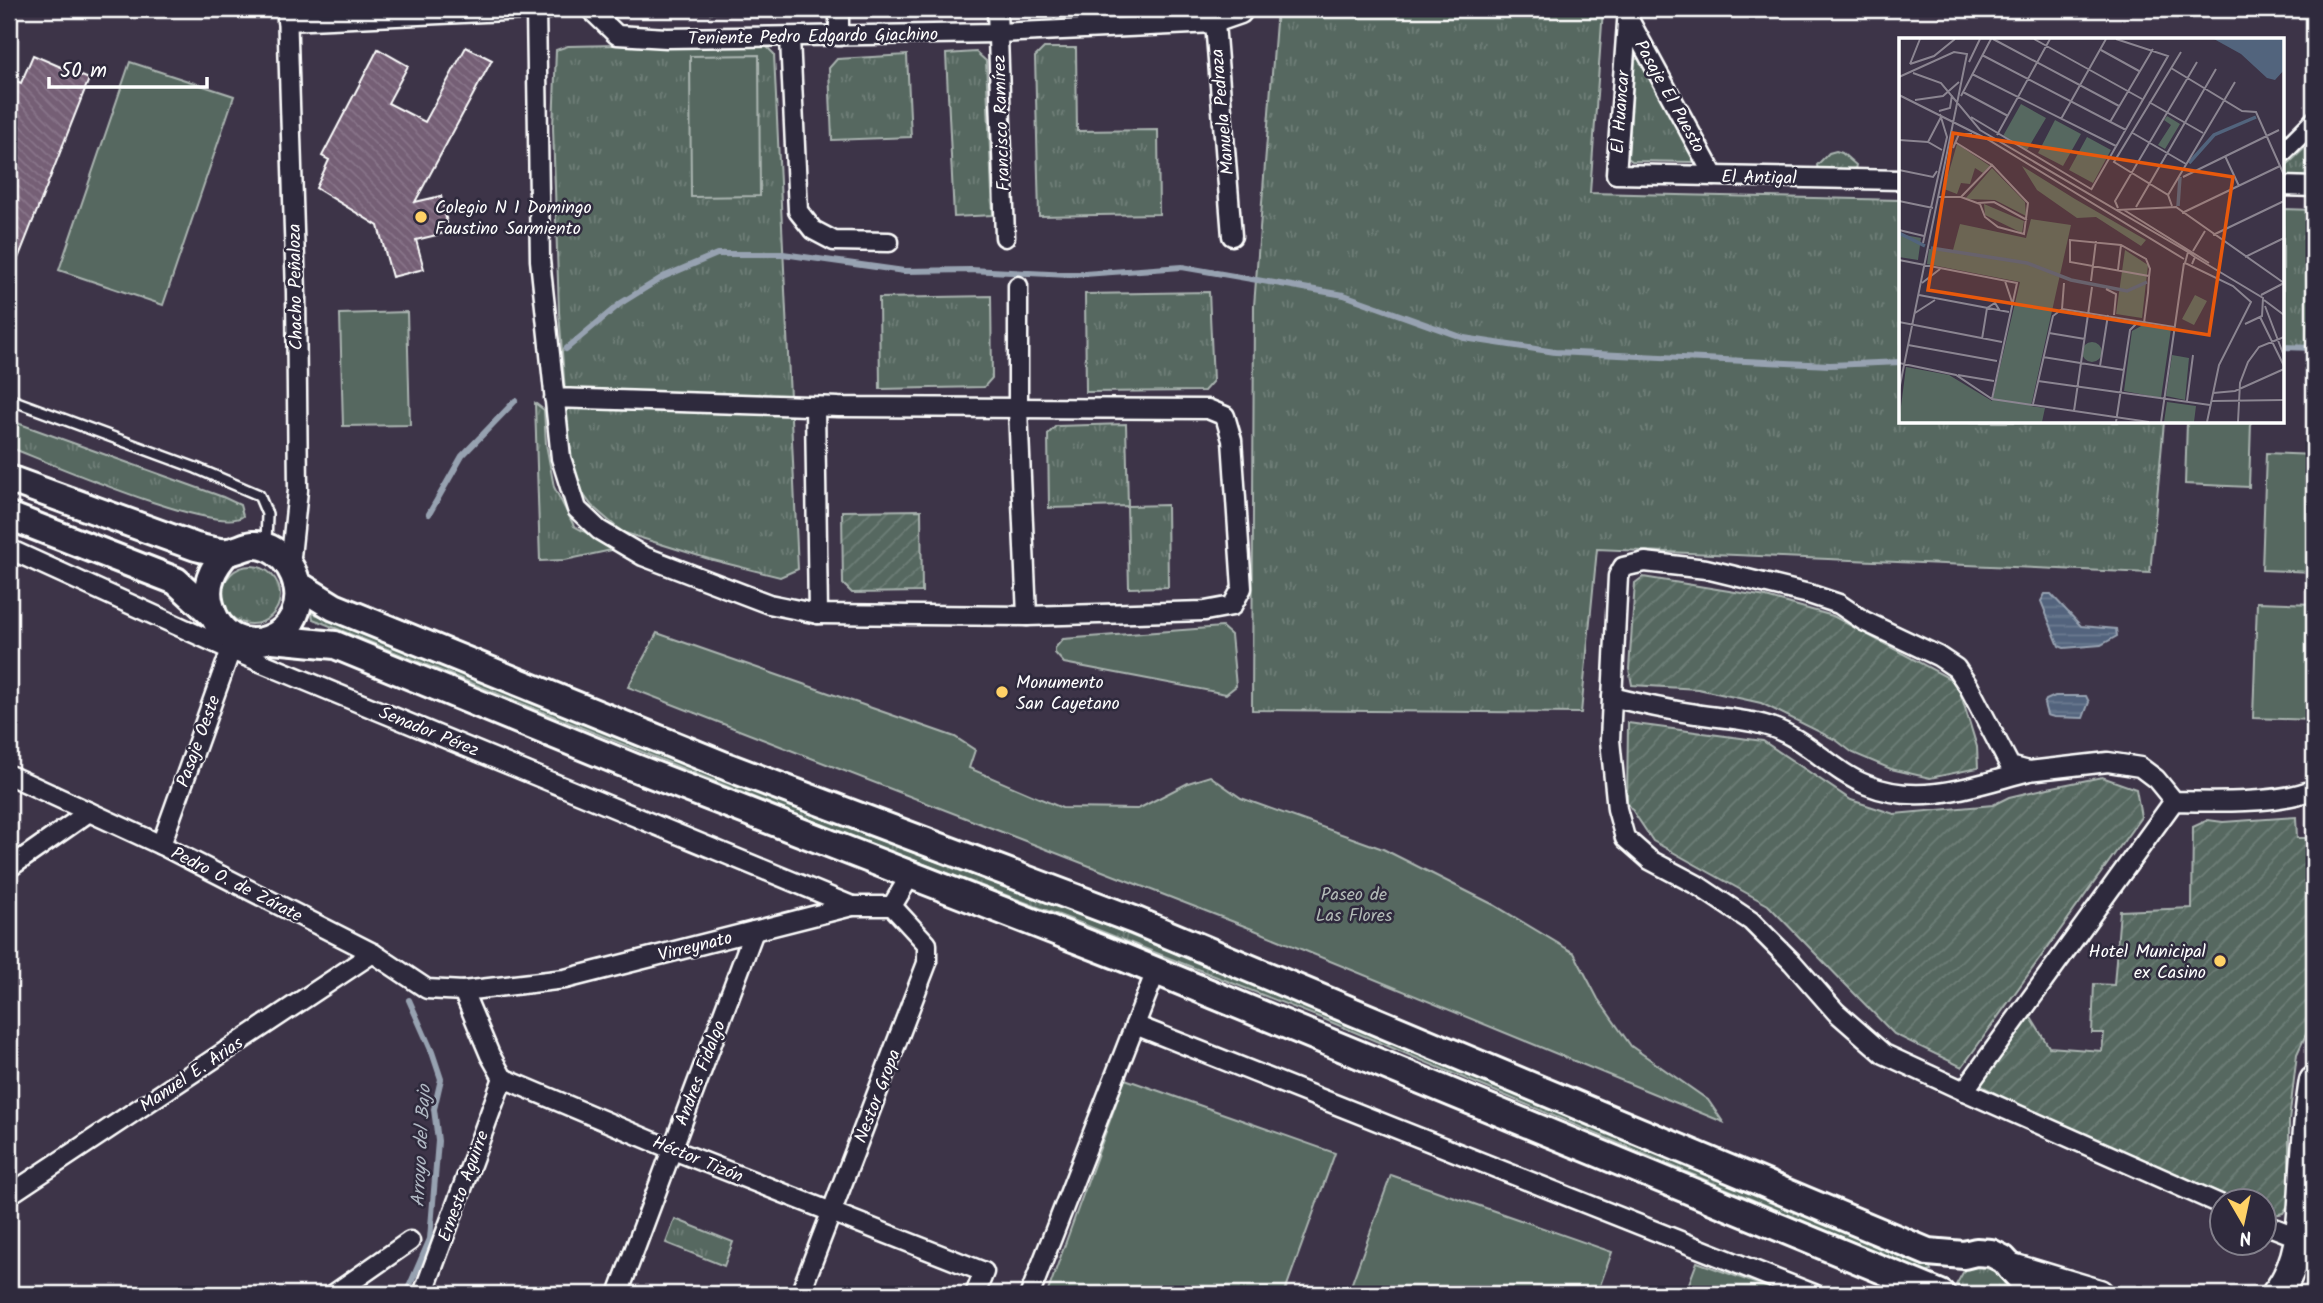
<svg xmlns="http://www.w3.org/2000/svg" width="2323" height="1303" font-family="Kalam,sans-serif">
<defs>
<pattern id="grass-tufts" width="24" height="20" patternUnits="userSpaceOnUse" patternTransform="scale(1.75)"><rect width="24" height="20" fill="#566860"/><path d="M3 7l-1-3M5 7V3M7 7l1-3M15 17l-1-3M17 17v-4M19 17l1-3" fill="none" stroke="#6f7f78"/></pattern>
<pattern id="garden-furrows" width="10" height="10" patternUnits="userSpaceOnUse" patternTransform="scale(1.75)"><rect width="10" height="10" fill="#566860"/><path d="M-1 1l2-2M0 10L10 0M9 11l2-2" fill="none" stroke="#6f7f78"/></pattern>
<pattern id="water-rules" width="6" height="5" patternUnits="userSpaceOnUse" patternTransform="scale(1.75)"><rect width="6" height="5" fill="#52647d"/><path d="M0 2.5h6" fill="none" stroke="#6c7b90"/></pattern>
<pattern id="building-back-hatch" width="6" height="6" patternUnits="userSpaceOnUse" patternTransform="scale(1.75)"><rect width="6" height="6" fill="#745e75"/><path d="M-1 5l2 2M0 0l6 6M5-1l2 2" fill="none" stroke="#89768a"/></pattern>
</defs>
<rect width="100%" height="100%" fill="#3d3448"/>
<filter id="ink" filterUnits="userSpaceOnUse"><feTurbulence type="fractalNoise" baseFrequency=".0143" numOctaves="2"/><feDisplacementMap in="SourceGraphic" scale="14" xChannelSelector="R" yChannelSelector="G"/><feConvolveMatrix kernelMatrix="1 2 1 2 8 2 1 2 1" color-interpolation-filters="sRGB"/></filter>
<g filter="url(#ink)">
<g fill="url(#grass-tufts)" stroke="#aab4b0" stroke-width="2">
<path d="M613 9H744V12L614 14Z"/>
<path d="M1277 9H1603L1590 193 1901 200V422H2164L2150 573 1597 549 1581 713 1252 710 1254 306Z"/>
<path d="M762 42 774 54 798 569 780 577 709 559 622 532 592 506 578 487 569 445 559 312 553 127 556 50 568 46Z"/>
<path d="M1044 48H1076L1077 131 1158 130 1159 214 1039 216 1035 57Z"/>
<path d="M976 52 986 61 993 215 954 217 946 54Z"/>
<path d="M907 55 911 137 832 140 829 68 837 59Z"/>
<path d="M1640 57 1695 159 1693 162 1632 161 1628 158 1635 60Z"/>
<path d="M2314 139V178H2283V169Z"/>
<path d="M1836 151 1842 153 1856 165 1855 169 1818 170 1817 165 1829 153Z"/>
<path d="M2283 209 2314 210V346L2283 349Z"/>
<path d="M1209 292 1213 381 1204 391 1086 392 1085 294Z"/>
<path d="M991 296 992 378 984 387 880 389 879 298Z"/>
<path d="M535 403 544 410 546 444 554 487 574 526 601 541 612 550 565 560 540 561Z"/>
<path d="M9 420 223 497 240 505 243 516C219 537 43 460 9 447Z"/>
<path d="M1126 424 1128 506 1167 505 1168 587 1129 588 1127 506 1049 508 1048 434 1056 426Z"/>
<circle cx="251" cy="595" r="29"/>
<path d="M312 613 364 631 856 831 1085 917 1326 1013 1929 1266 1931 1271 1927 1273 1326 1020 1083 924 855 838 313 619Z"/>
<path d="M675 1219 733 1242 724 1266 666 1243Z"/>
<path d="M1976 1263C1995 1263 2009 1275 2010 1294H1981L1956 1285 1965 1269Z"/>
</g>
<g fill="#566860" stroke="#aab4b0" stroke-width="2">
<path d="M759 55 760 196 691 197 690 56Z"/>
<path d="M130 62 234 96 163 305 59 270Z"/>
<path d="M407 312 410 425 343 426 340 314Z"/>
<path d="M2187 422H2251L2249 487 2185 484Z"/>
<path d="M2266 453 2314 455V572L2262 570Z"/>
<path d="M2257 602 2314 604V720L2253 718Z"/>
<path d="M1222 627 1231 635 1236 686 1226 694 1064 663 1055 653V648L1063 639Z"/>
<path d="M657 633 955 737 975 750 969 768 1062 808 1138 809 1188 783 1210 776 1241 798 1383 849 1494 905 1574 953 1598 999 1631 1046 1708 1100 1723 1122 1252 929 628 687Z"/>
<path d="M1125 1079 1335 1153 1284 1294H1047Z"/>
<path d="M1391 1175 1612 1252 1597 1294H1348Z"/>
<path d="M1697 1262 1785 1294H1685Z"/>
</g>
<g fill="url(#garden-furrows)" stroke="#aab4b0" stroke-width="2">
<path d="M921 510 922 592 852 593 843 584 842 511Z"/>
<path d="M1643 577 1766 597 1833 616 1954 681 1958 685 1977 747 1978 768 1930 778 1891 769 1853 753 1836 740 1761 703 1698 689 1632 685 1629 669 1635 583Z"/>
<path d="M1628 723 1763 741 1851 800 1894 814 1993 805 2009 797 2048 788 2102 777 2136 789 2141 817 1962 1067 1894 1034 1768 905 1653 841 1627 802Z"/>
<path d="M2296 817 2297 838H2314V1017L2297 1054 2289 1121V1204L2283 1213 2271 1216 2264 1213V1202L2238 1201 2006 1099 1980 1085 2030 1016 2049 1047 2102 1051 2104 1033H2092L2094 984 2114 985 2120 911 2192 908 2193 827 2208 820 2223 822Z"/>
</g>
<g fill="url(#water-rules)" stroke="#97a2b1" stroke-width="2">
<path d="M2045 594H2051L2081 626 2116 629 2117 636 2101 645 2064 648 2059 646 2041 601Z"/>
<path d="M2055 696H2086L2089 702 2083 718 2054 717 2047 715 2044 704 2046 700Z"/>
</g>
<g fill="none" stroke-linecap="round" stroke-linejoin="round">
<g stroke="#97a2b1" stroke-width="6">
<path d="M2283 347 2314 348"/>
<path d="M566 349 621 303 663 277 717 254H783L904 271 970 270 1070 275 1182 267 1344 295 1464 338 1555 352 1830 365 1901 362"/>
<path d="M429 514 462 456 515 401"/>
<path d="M406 1294 430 1239 438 1141 434 1109 441 1079 432 1052 409 1000"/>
</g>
</g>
<g fill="url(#building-back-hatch)" stroke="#fff" stroke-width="2">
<path d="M466 47 492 60 415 202 441 196 449 232 416 240 424 269 392 277 378 226 316 188 329 160 322 156 378 49 408 66 388 103 425 122Z"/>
<path d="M33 55 89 79 10 279 9 78 21 83Z"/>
</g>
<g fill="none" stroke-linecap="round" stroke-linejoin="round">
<g stroke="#fff" stroke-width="14">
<path id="lane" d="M9 399 196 468 259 495 267 514 266 545"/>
</g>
<g stroke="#fff" stroke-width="23">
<g id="street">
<path d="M287 9 296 293 298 490 290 566"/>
<path d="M590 9 617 35 667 38 997 33 1215 23 1241 14 1245 9"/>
<path d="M839 9V36"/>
<path d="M997 9 1005 237"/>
<path d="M1628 9 1616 174 1901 180"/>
<path d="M536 10 540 260 561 458 577 509 599 530 643 556 769 604 818 614 1027 616 1205 611 1232 606 1242 588 1232 440 1225 416 1208 409 839 407 554 398"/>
<path d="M1627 16 1714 176"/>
<path d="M287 21 548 9"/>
<path d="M1215 23 1232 236"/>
<path d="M790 38 798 211 813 230 834 241 889 242"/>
<path d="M2283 152 2314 121"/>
<path d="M2283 186 2314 187"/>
<path d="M1018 286V409L1027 616"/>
<path d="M815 407 818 614"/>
<path d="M9 549 231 650 852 906"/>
<path d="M1612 697C1640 704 1668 710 1696 714 1725 719 1758 719 1785 733 1814 747 1836 773 1867 785 1921 807 1975 785 2029 771"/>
<path d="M9 775 161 845 373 953 427 989 463 991 565 979 852 906H892L910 876"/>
<path d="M2174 801 1964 1091 1884 1054 1836 1012 1792 962 1751 921 1697 885 1650 860 1625 838 1617 809 1610 740 1618 576 1623 567 1645 562 1706 569 1809 594 1839 604 1864 621 1938 656 1956 668 1969 687 2010 766 2029 771 2108 762 2140 767 2156 779 2174 801C2210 802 2282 804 2314 789"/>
<path d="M161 845 234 641"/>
<path d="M9 868 89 812"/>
<path d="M463 991 490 1055 503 1078 671 1149 984 1272 975 1294"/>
<path d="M1135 1025 1814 1294"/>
<path d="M1964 1091 2222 1205"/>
<path d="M9 1195 373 953"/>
<path d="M2264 1224 2300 1238"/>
<path d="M334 1294 410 1241"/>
<path d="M423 1294 503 1078"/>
<path d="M618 1294 754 931"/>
<path d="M800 1294 927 963V944L892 906"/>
<path d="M1030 1294 1156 971"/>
</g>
</g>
<g stroke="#fff" stroke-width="32">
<g id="secondary">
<path d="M9 479 196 547C205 549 218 553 228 552 243 550 250 540 269 548 281 554 289 563 294 575 319 638 228 673 210 605 204 584 213 567 227 552"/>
<path d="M9 516 176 581 213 615"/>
<path d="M297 584 334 607 728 767 1134 920 1928 1252 1964 1255 1976 1252 1991 1253 2003 1259 2035 1294"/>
<path d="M273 639 335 645 633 767 1122 957 1941 1294"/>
</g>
</g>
<g stroke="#fff" stroke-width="33">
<g id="primary">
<path d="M2012 1268 2099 1294"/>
<path d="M2276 1294C2304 1260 2302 1210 2305 1168 2307 1138 2309 1110 2314 1081"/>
</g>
</g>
<use href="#lane" stroke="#2f2a3d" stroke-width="9"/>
<use href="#street" stroke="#2f2a3d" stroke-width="18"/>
<use href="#secondary" stroke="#2f2a3d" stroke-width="26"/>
<use href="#primary" stroke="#2f2a3d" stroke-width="28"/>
</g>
</g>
<g fill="#ffd166" stroke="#2f2a3d" stroke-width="2.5">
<circle cx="421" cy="217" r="7"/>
<circle cx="1002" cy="692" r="7"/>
<circle cx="2220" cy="961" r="7"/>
</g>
<g text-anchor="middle" stroke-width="5" stroke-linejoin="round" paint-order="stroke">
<g font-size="18" fill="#fff" stroke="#2f2a3d">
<text transform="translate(813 36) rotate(-1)" y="6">Teniente Pedro Edgardo Giachino</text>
<text transform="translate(1670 96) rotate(61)" y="6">Pasaje El Puesto</text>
<text transform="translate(1222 112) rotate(-95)" y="6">Manuela Pedraza</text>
<text transform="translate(1620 112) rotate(-86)" y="6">El Huancar</text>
<text transform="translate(1001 123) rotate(-92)" y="6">Francisco Ramírez</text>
<text transform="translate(1759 177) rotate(1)" y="6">El Antigal</text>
<text transform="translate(295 287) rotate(-91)" y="6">Chacho Peñaloza</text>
<text transform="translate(429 731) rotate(22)" y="6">Senador Pérez</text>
<text transform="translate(198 741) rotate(-70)" y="6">Pasaje Oeste</text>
<text transform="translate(237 884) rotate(27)" y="6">Pedro O. de Zárate</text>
<text transform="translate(695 946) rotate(-14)" y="6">Virreynato</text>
<text transform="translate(700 1073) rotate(-69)" y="6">Andres Fidalgo</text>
<text transform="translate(191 1074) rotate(-34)" y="6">Manuel E. Arias</text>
<text transform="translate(877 1096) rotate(-69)" y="6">Nestor Gropa</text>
<text transform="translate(698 1159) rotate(22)" y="6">Héctor Tizón</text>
<text transform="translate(463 1186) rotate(-70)" y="6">Ernesto Aguirre</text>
</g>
<g font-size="18" fill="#fff" stroke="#2f2a3d" text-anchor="start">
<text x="435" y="213">Colegio N 1 Domingo<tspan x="435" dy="21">Faustino Sarmiento</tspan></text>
<text x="1016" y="688">Monumento<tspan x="1016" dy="21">San Cayetano</tspan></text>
<text x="2206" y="957" text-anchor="end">Hotel Municipal<tspan x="2206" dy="21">ex Casino</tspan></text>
</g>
<g font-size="18" fill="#b3bbb7" stroke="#2f2a3d">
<text x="1354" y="900">Paseo de<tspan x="1354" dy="21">Las Flores</tspan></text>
</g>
<g font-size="19" font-style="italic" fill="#b1b9c4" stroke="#2f2a3d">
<text transform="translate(420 1146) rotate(-87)" y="7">Arroyo del Bajo</text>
</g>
</g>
<g transform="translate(1899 38)">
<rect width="385" height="385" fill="#3d3448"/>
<path d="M268 78 281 86 266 111 259 107 272 87 265 82ZM132 181 172 187 132 368 146 370 143 384H0L7 329 50 337 93 363 121 244 28 226 30 211 54 212 61 186 127 200ZM226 212 249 227 243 280 217 276ZM183 314a10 10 0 1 1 20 0a10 10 0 1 1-20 0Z" fill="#566860"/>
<path d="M122 66 147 80 128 112 104 98ZM156 82 182 96 164 128 139 115ZM188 99 212 112 194 145 170 132ZM123 128 176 161 247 202 242 208 197 179 178 180 138 152ZM0 196 22 200 19 222 0 219ZM296 257 308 263 295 287 283 281ZM244 287 272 291 262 360 225 353 233 293ZM273 317 290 320 286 362 267 358ZM268 364 297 368 295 384H265Z" fill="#566860"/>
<path d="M58 106 91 128 84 135 76 130 71 146 62 145 58 156 45 151ZM93 130 126 164 127 178 96 162 66 161ZM85 166 125 183 123 195 86 177Z" fill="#566860"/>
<path d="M315 1H385V32L376 42 368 40 342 16Z" fill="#52647d"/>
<path fill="none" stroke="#52647d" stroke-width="3.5" d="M290 125 315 97 357 79M279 168 281 139M0 195 26 208M32 210 128 225 172 242 228 253 248 244"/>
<path fill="none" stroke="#8b8591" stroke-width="2" d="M94 1 220 68M135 1 243 61M202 12 240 33M83 17 227 92M70 24 81 1M11 26 35 18 56 1M11 26 21 1M272 30 343 73 357 74 385 137M14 35 42 45 81 92 289 214M73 36 217 108M0 39 55 14 68 16 0 352M64 54 109 78M0 57 88 101 285 221M62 58 92 1M16 62 44 58 60 44M250 64 304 95M40 73 51 70 53 57M72 79 192 151M162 81 207 1M211 84 254 11M232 94 287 126M98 97 151 1M0 102 29 104 43 112M29 104 42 79M56 104 93 127M54 110 60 96H73M326 118 340 148M0 132 34 139 38 133M284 139 380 92M192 152 269 18 217 1M269 157 336 44M39 159H62L93 127 129 165 125 196 99 189 86 179 81 166 62 159M0 163 34 170M79 165 95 164 128 182M273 168 269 157 215 124 282 14M237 169 317 31M219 170 216 163 298 24M218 172 277 169 385 245M225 172 310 225M283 175 381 128M0 192 25 198M314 197 385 163M24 205 48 99 41 76M294 213 306 193M296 219 364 260 363 278 346 286M346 219 385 200M0 222 118 245 93 361M293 226 296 219 289 214 286 225 334 248 352 264 320 327 308 384M219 232 222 207M106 243 113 264M192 243 197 203M23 245 41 231M207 251 217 256 215 277M20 257 110 274M362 257 385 245M365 262 385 277M366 268 385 318M163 271 275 289M163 271 165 245M16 275 36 262M361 279 385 328M0 284 103 304M245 285 249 255 250 239 251 231 247 221 222 207 171 202V224L250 238M150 295 186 301M83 301 88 270 96 265 101 273M9 307 98 323M144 319 225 332M0 325 57 337 93 361 250 384M201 328 209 277M59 337 95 343M139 343 311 367M314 355 336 353 385 331M288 363 294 317M313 363 385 362M134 366 154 278 163 271M175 373 193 249M217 384 231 292 238 285M262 384 285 225M339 384 341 345 349 324 360 309 385 299"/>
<path fill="#e8590c" fill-opacity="0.15" stroke="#e8590c" stroke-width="3.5" d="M54 95 334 139 310 297 29 252Z"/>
<rect width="385" height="385" fill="none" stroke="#fff" stroke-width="3.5"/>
</g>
<rect width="2323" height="1303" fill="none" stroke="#2f2a3d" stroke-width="35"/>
<rect x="18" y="18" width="2288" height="1268" fill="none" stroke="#fff" stroke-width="2.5" filter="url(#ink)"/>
<g transform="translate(2243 1222) rotate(171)"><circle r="33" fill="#2f2a3d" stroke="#827f8b" stroke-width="2"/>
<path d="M0-5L12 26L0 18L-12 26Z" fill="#ffd166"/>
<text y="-10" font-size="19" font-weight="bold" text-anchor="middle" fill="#ffffff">N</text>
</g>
<path d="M49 77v10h158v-10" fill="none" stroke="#ffffff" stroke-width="3.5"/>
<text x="60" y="77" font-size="21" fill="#ffffff" stroke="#2f2a3d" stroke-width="5" paint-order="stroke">50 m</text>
</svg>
